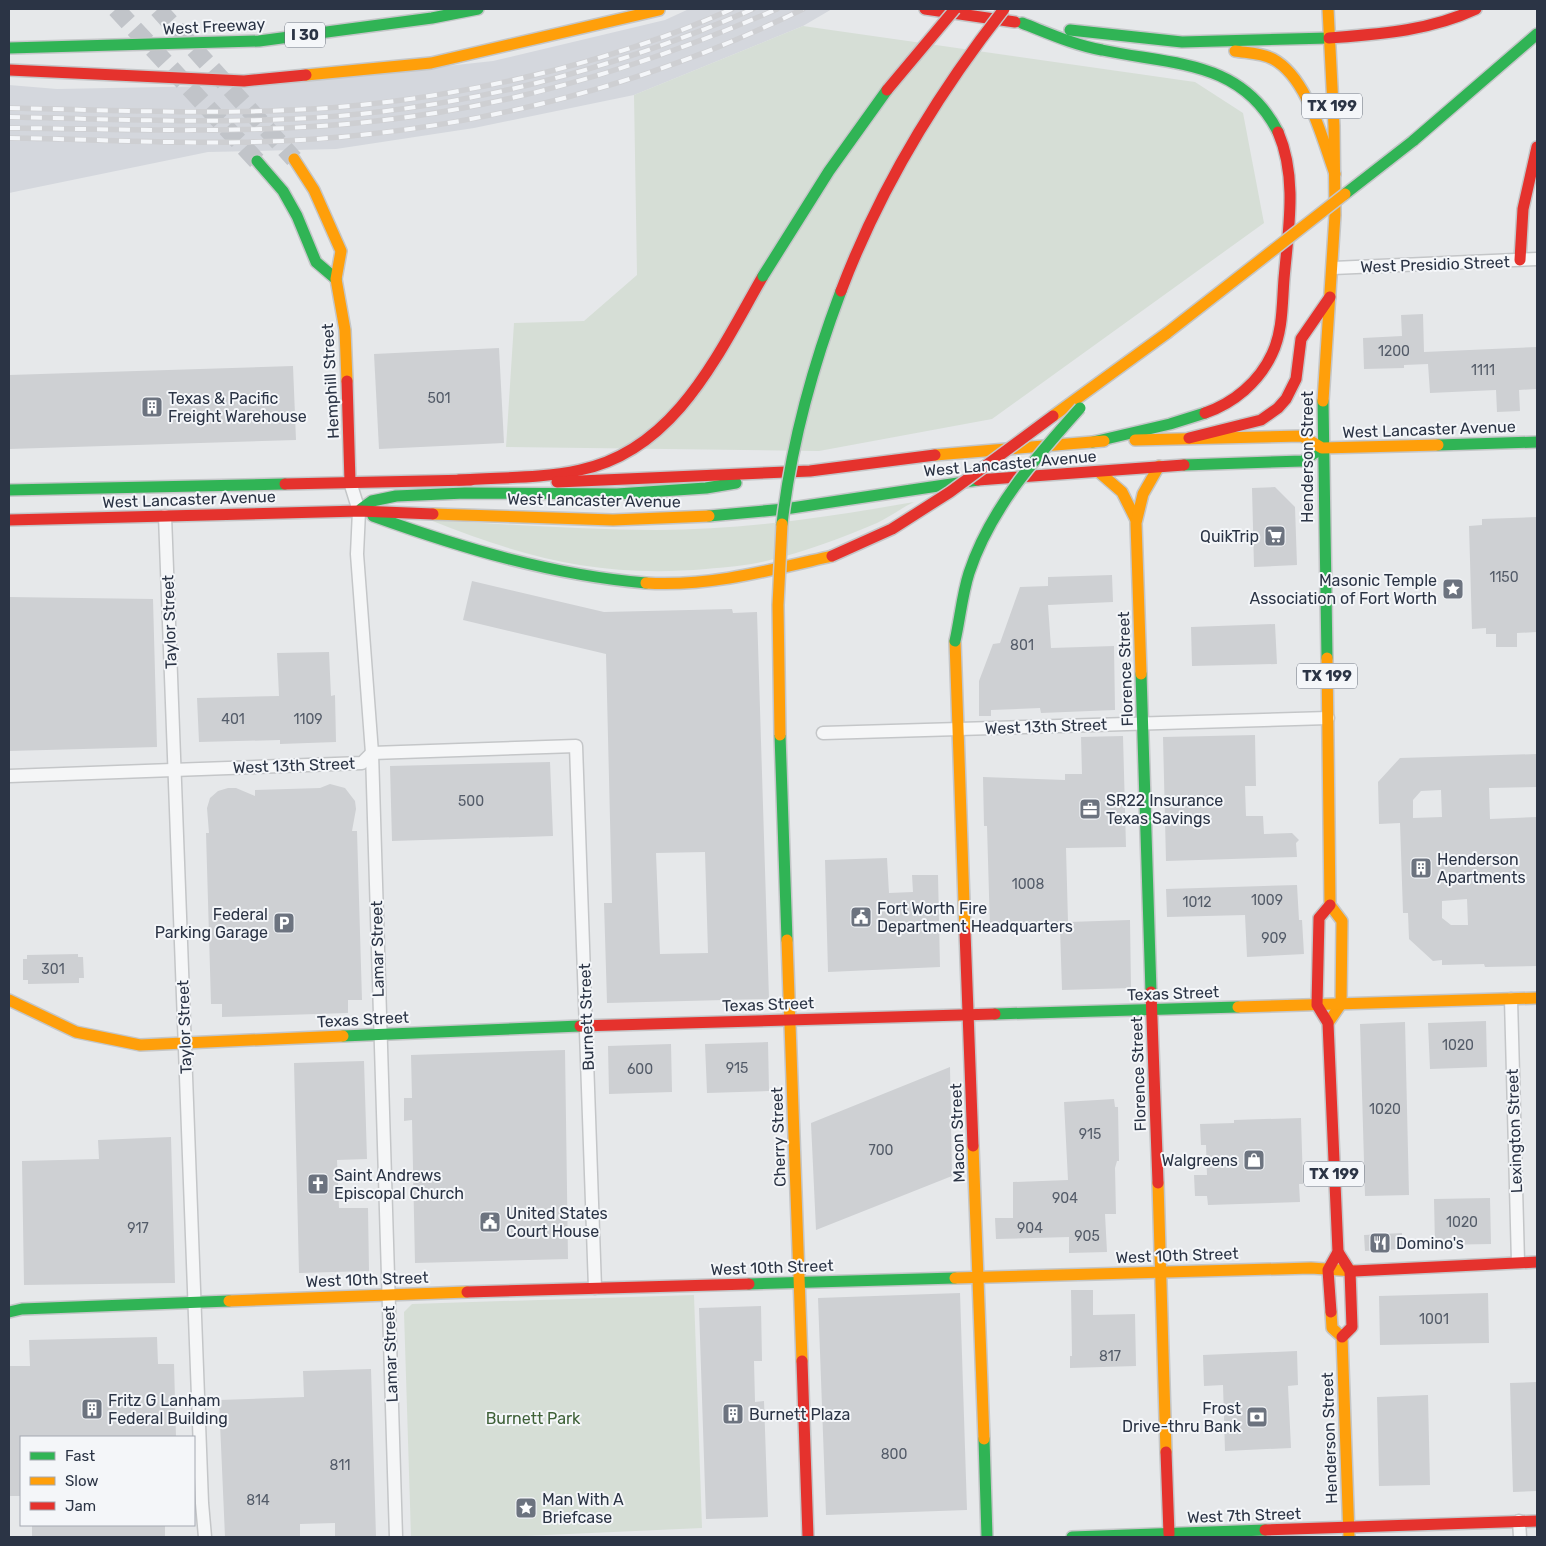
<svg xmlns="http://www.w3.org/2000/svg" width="1546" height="1546" font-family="Rubik,sans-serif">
<rect width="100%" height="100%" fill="#e6e8ea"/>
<path fill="#d4d7dd" d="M689 9H832L803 26 634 95 474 128 336 149 208 152 9 193V85L57 89 272 85 493 61 665 20Z"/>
<g fill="#d6ded6">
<path d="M803 26 1195 82 1243 113 1264 223 992 419 819 451 506 447 514 323 584 321 637 275 634 95Z"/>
<path d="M914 502C901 508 890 517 877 523 842 538 804 552 766 561 747 566 726 567 706 569 602 578 525 558 430 520 505 524 582 530 657 530 743 530 829 517 914 502Z"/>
<path d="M694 1295 702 1528 500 1537H411L404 1312 412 1304Z"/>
</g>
<g fill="#ced0d3" fill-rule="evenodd">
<path d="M1423 314 1424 352 1537 347V389L1519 390 1520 411 1497 412 1496 390 1430 393 1428 364 1404 365V368L1364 369 1363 338 1402 336 1401 315Z"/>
<path d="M499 348 504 443 379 449 374 354Z"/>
<path d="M293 366 296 440 9 449V375Z"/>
<path d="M1275 487 1295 507 1297 565 1254 567 1252 488Z"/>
<path d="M1537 517V632L1517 633V647H1496V634H1486V628L1472 629 1469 526 1482 525V519Z"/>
<path d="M1112 575 1113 602 1048 605 1051 648 1114 646 1115 710 1041 713 1040 708 991 710V716H979V681L993 644 1000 643 1020 587 1048 586V577Z"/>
<path d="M472 581 604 612 732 609 733 613 757 612 769 999 607 1003 604 903H612L606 654 463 620ZM705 852 708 953 660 954 656 853Z"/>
<path d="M9 597 153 599 157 747 9 751Z"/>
<path d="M1275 624 1277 664 1192 666 1191 627Z"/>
<path d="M329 652 331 696 335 695 336 742 280 744V740L199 742 197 698 279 696 277 653Z"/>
<path d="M1255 735 1256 786H1245L1246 816H1263L1264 834 1292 833 1299 840 1296 843 1297 857 1166 861 1163 737Z"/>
<path d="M1123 736 1126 847 1066 848 1068 922 1130 920 1131 988 1062 990 1060 928 990 929 987 826H984L983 777 1065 780V774H1082L1081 737Z"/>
<path d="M1537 754V787L1489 788 1490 819 1537 817V966L1485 967 1484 964 1442 965V960L1433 961 1409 939 1408 913H1403L1400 823 1379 824 1378 782 1400 758ZM1441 790 1442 817 1413 818V800L1421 791ZM1467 899 1468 925H1451L1442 918V901Z"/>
<path d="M550 762 553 836 392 841 390 766Z"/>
<path d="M330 784 345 788 355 801 356 809 352 831H357L362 1000H348V1013L222 1017V1004H211L206 833H209L207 808 210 798 218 791 228 788H236L255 796V790L320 788Z"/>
<path d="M887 858 889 893 913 892 912 875H938L940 967 828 972 825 860Z"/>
<path d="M1297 885 1299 920H1302L1304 954 1247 957 1245 915 1167 917 1166 889Z"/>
<path d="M78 954V957H83L84 978H79V983L28 984V980H23V959H27V955Z"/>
<path d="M1486 1021 1487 1067 1430 1069 1428 1023Z"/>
<path d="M1405 1022 1409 1195 1365 1196 1360 1024Z"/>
<path d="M768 1042 769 1091 707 1093 705 1044Z"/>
<path d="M671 1044 672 1092 609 1094 608 1046Z"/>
<path d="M565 1050 568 1259 415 1263 412 1120 404 1121V1098H412L411 1055Z"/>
<path d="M364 1061 367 1159 337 1160 339 1208H368L369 1271 299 1273 294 1063Z"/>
<path d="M950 1067 952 1176 816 1230 811 1123Z"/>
<path d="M1114 1099 1115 1107H1118L1119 1161H1117L1115 1168 1116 1214H1105L1107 1252 1069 1253V1237L996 1239 995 1218H1013V1182L1068 1180 1064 1102Z"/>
<path d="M1301 1118 1303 1184H1299L1300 1202 1208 1205 1207 1196H1195L1194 1175H1207L1206 1145H1201L1200 1124 1234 1123V1120Z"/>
<path d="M171 1137 175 1283 24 1285 22 1161 99 1159 98 1140Z"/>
<path d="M1490 1198 1491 1244 1435 1245 1434 1199Z"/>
<path d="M1402 1233 1403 1249 1365 1251 1364 1235Z"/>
<path d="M1071 1290H1093V1315L1135 1314 1136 1366 1070 1368V1356H1072Z"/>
<path d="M960 1293 967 1510 826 1515 818 1298Z"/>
<path d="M1488 1293 1489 1343 1380 1345 1379 1296Z"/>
<path d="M761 1306 762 1361H754L755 1402 764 1401 768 1517 706 1519 699 1308Z"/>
<path d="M157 1337 158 1364H174L176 1437H21V1496H9V1366H30L29 1340Z"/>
<path d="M1297 1351 1298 1385 1288 1386 1291 1448 1225 1451 1223 1385 1204 1386 1203 1355Z"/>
<path d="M371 1369 376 1537H335V1523L300 1524V1537H225L219 1400 304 1397 303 1371Z"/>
<path d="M1537 1382V1491L1513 1492 1510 1383Z"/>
<path d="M1428 1395 1430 1485 1379 1486 1377 1397Z"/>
<rect x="32" y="1525" width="133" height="12"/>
</g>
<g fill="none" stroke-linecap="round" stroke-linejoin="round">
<g stroke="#c1c4c9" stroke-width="18" stroke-dasharray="18 9" stroke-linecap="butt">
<path d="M116 9 257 161"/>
<path d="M158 9 294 159"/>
</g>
<g stroke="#c4c6c8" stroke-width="15">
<g id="street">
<path d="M1333 268 1537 259"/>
<path d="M350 482 359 511 357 554 372 753 396 1537"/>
<path d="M165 516 202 1503 205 1537"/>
<path d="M823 733 1328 718"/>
<path d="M9 776 362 763 372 753 576 746 595 1288"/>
<path d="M1511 999 1518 1262"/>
<path d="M1519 1521 1520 1537"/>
</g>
</g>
<g stroke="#c4c6c8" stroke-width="14">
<g id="fast">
<path d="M1022 23C1048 33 1074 45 1102 50 1171 65 1241 59 1278 132"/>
<path d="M1070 30 1182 42 1329 38"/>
<path d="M9 48 259 41 432 18 478 9"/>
<path d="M1413 141 1537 34"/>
<path d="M257 161 283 191 297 216 316 262 336 279"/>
<path d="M1323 401 1327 658"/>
<path d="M1093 442 1170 424 1205 413"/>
<path d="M1438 445 1537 442"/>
<path d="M1184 465 1303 461 1322 448"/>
<path d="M9 490 285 484"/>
<path d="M361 509 372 501 396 496 465 493 617 494 706 488 736 483"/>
<path d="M373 516C462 548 551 575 646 583"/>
<path d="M709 516 785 509 978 480"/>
<path d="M1141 674 1151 992"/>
<path d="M780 735 787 940"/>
<path d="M995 1014 1238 1007"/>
<path d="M343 1036 580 1026"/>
<path d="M749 1284 955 1278"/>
<path d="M9 1312 22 1309 229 1301"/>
<path d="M984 1439 987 1537"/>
<path d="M1072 1537 1265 1530"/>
</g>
</g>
<g stroke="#c4c6c8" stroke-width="14">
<g id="slow">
<path d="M1235 51C1247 53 1262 53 1273 59 1308 78 1322 139 1335 174"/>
<path d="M306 75 431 63 659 10"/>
<path d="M294 159 314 190 341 251 336 279 345 330 347 381"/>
<path d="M1323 401 1335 215 1334 126 1328 9"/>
<path d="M1053 416 1167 333"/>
<path d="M1135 440 1302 436 1322 448 1438 445"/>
<path d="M935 455 1104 441"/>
<path d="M1099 472 1122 492 1136 520"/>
<path d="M433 514 613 520 709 516"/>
<path d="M646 583C709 587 771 570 832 556"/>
<path d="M955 641 965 932"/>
<path d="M1327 658 1330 905 1342 921 1341 1004 1328 1023"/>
<path d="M1141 674 1136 523 1143 494 1159 466"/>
<path d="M787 940 802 1361"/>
<path d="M9 1000 76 1032 140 1045 343 1036"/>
<path d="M1238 1007 1537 998"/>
<path d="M973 1146 984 1439"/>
<path d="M1158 1183 1166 1452"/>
<path d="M955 1278 1311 1268 1354 1271"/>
<path d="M229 1301 467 1292"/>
<path d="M1331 1312 1332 1328 1342 1337 1349 1537"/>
</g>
</g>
<g stroke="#c4c6c8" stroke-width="14">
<g id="jam">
<path d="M925 9 1015 22"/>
<path d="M1329 38C1380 34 1429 31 1476 9"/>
<path d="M9 70 244 81 306 75"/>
<path d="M1520 260 1523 209 1537 147"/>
<path d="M347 381 350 482"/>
<path d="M1205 413C1234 403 1259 382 1272 354 1283 331 1282 304 1284 279 1288 231 1298 178 1278 132"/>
<path d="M1189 438 1261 420 1278 408 1286 399 1296 379 1301 339 1330 297"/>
<path d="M459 480C499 477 540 479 580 470 676 450 718 354 763 276"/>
<path d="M978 480 1184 465"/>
<path d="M557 482 810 471 935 455"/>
<path d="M285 484 471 480"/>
<path d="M9 520 359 511 433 514"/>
<path d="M1330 905 1319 918 1317 1005 1328 1023 1338 1252 1328 1270 1331 1312"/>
<path d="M965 932 973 1146"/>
<path d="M1151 992 1158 1183"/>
<path d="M580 1026 995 1014"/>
<path d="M1338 1252 1350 1271 1352 1327 1342 1337"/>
<path d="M1354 1271 1537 1262"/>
<path d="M467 1292 749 1284"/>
<path d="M802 1361 808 1537"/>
<path d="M1166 1452 1169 1534"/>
<path d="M1265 1530 1537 1521"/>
</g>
</g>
<use href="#street" stroke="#f5f6f7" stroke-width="12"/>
<use href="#fast" stroke="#30b455" stroke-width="11"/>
<use href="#slow" stroke="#ff9f0a" stroke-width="11"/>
<use href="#jam" stroke="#e5322d" stroke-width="11"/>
<g stroke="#cecfd2" stroke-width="5.5">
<g id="rail">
<path d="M9 108C109 110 211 115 311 109 448 101 608 65 732 9"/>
<path d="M9 117C109 119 210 124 310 118 462 109 614 70 753 9"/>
<path d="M9 128C131 129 254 135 376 121 514 106 649 65 777 9"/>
<path d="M9 138C90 139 173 144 254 142 443 137 633 93 803 9"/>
</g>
</g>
<use href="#rail" stroke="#f4f6f9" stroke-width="4" stroke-dasharray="11" stroke-linecap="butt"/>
<g stroke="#c4c6c8" stroke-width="14" stroke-linecap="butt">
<g id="fast-bridge">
<path d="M1345 194 1413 141"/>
<path d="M763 276 829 171 887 90"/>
<path d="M782 524C791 445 813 365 841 291"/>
<path d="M955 641C960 619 962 595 969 573 990 509 1036 457 1080 408"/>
</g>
</g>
<g stroke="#c4c6c8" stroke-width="14" stroke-linecap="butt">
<g id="slow-bridge">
<path d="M1167 333 1345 194"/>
<path d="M780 735 778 605 782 524"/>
</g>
</g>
<g stroke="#c4c6c8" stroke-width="14" stroke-linecap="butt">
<g id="jam-bridge">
<path d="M887 90 955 9"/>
<path d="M841 291C880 188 936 96 1004 9"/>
<path d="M832 556 892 529 950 492 1053 416"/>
</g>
</g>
<use href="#fast-bridge" stroke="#30b455" stroke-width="11"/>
<use href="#slow-bridge" stroke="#ff9f0a" stroke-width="11"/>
<use href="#jam-bridge" stroke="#e5322d" stroke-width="11"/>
</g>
<defs>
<g id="building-square" transform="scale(1.125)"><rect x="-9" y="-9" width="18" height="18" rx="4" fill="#6c737f" stroke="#f4f6f9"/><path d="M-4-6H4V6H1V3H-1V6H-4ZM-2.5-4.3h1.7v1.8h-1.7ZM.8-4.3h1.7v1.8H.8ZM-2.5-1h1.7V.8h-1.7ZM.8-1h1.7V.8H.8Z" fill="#fff"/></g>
<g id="supermarket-square" transform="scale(1.125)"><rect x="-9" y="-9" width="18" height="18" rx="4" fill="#6c737f" stroke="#f4f6f9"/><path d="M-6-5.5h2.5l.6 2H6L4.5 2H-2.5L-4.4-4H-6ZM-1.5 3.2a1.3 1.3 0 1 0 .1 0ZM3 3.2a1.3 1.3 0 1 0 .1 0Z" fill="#fff"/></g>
<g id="sight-square" transform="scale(1.125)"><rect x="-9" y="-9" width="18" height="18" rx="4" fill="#6c737f" stroke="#f4f6f9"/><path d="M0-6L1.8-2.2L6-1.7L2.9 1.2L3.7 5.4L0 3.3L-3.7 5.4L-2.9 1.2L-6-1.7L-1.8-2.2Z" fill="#fff"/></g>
<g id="office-square" transform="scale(1.125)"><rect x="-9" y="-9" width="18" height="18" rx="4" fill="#6c737f" stroke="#f4f6f9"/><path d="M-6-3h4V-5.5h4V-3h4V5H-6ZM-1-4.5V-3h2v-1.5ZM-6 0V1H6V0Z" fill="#fff"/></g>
<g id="civic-square" transform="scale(1.125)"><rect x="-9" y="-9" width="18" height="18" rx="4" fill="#6c737f" stroke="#f4f6f9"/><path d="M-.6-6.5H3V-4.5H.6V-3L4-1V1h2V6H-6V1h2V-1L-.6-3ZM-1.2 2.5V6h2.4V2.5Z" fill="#fff"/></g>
<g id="parking-square" transform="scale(1.125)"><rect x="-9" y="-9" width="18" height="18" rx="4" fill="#6c737f" stroke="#f4f6f9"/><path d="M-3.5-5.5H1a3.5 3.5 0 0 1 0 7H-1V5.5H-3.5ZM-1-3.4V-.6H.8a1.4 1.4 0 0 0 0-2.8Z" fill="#fff"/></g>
<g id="shop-square" transform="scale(1.125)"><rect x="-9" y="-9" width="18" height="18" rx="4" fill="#6c737f" stroke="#f4f6f9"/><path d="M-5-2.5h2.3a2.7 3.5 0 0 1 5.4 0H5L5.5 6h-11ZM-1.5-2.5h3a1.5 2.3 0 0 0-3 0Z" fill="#fff"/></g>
<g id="church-square" transform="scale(1.125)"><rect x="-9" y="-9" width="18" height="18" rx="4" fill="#6c737f" stroke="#f4f6f9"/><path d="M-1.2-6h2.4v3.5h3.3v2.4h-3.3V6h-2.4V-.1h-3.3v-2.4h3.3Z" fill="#fff"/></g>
<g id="restaurant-square" transform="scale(1.125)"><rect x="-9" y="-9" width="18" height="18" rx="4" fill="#6c737f" stroke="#f4f6f9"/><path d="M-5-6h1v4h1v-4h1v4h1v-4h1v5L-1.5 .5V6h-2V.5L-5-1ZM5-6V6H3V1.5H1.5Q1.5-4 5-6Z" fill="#fff"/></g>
<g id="bank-square" transform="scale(1.125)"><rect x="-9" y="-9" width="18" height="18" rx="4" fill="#6c737f" stroke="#f4f6f9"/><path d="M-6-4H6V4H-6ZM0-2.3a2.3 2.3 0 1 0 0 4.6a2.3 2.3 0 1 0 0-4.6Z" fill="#fff"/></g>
</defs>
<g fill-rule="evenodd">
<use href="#building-square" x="152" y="407"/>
<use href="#supermarket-square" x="1275" y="536"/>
<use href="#sight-square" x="1453" y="589"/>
<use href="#office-square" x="1090" y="809"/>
<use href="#building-square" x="1421" y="868"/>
<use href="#civic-square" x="861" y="917"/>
<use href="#parking-square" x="284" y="923"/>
<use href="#shop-square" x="1254" y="1160"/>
<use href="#church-square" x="318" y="1184"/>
<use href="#civic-square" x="490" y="1222"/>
<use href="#restaurant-square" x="1380" y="1243"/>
<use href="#building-square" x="92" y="1409"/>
<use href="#building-square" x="733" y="1414"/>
<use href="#bank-square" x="1257" y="1417"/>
<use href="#sight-square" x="526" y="1508"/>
</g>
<g text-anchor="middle" stroke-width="4" stroke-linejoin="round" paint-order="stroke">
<g font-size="14" fill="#545c69">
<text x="1394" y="356">1200</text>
<text x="1483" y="375">1111</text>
<text x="439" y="403">501</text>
<text x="1504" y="582">1150</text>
<text x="1022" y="650">801</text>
<text x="233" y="724">401</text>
<text x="308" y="724">1109</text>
<text x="471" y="806">500</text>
<text x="1028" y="889">1008</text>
<text x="1267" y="905">1009</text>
<text x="1197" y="907">1012</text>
<text x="1274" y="943">909</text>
<text x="53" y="974">301</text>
<text x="1458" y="1050">1020</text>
<text x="737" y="1073">915</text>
<text x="640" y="1074">600</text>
<text x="1385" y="1114">1020</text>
<text x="1090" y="1139">915</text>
<text x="881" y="1155">700</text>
<text x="1065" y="1203">904</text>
<text x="1462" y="1227">1020</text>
<text x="138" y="1233">917</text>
<text x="1030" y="1233">904</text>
<text x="1087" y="1241">905</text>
<text x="1434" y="1324">1001</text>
<text x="1110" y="1361">817</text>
<text x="894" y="1459">800</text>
<text x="340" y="1470">811</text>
<text x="258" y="1505">814</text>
</g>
<g fill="#f4f6f9" stroke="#676e7b" stroke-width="1">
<rect x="285" y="22.5" width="40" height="25" rx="4"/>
<rect x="1302" y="93.5" width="60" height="25" rx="4"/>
<rect x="1297" y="663.5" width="60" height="25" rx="4"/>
<rect x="1304" y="1161.5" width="60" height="25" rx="4"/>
</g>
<g font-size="15" font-weight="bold" fill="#2b3445">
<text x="305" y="40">I 30</text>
<text x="1332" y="111">TX 199</text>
<text x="1327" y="681">TX 199</text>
<text x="1334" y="1179">TX 199</text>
</g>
<g font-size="16" fill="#2b3445" stroke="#f4f6f9">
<text transform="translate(214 26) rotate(-3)" y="6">West Freeway</text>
<text transform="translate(1435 264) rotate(-2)" y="6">West Presidio Street</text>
<text transform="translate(330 381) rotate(-93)" y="6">Hemphill Street</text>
<text transform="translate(1429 429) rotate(-2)" y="6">West Lancaster Avenue</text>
<text transform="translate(1307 457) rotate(-90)" y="6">Henderson Street</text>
<text transform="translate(1010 463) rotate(-5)" y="6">West Lancaster Avenue</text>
<text transform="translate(189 499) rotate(-2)" y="6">West Lancaster Avenue</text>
<text transform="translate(594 500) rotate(1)" y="6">West Lancaster Avenue</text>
<text transform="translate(169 622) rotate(-92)" y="6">Taylor Street</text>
<text transform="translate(1125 669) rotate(-92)" y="6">Florence Street</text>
<text transform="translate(1046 726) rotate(-2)" y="6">West 13th Street</text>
<text transform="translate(294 765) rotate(-2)" y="6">West 13th Street</text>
<text transform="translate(377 949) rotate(-91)" y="6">Lamar Street</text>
<text transform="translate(1173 993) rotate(-2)" y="6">Texas Street</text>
<text transform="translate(768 1004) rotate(-2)" y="6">Texas Street</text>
<text transform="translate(586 1017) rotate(-92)" y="6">Burnett Street</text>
<text transform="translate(363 1019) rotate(-3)" y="6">Texas Street</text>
<text transform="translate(184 1027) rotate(-92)" y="6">Taylor Street</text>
<text transform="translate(1138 1074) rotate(-92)" y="6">Florence Street</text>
<text transform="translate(1514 1131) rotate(-92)" y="6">Lexington Street</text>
<text transform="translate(957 1133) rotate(-92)" y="6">Macon Street</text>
<text transform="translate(778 1137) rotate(-92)" y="6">Cherry Street</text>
<text transform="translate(1177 1255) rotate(-2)" y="6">West 10th Street</text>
<text transform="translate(772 1267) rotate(-2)" y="6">West 10th Street</text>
<text transform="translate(367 1279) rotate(-2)" y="6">West 10th Street</text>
<text transform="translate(390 1354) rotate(-92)" y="6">Lamar Street</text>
<text transform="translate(1329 1438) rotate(-92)" y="6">Henderson Street</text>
<text transform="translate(1244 1515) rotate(-2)" y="6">West 7th Street</text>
</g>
<g font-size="16" fill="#2b3445" stroke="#f4f6f9" text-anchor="start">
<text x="168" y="404">Texas &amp; Pacific<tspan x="168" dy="18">Freight Warehouse</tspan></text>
<text x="1259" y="542" text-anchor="end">QuikTrip</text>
<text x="1437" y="586" text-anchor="end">Masonic Temple<tspan x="1437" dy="18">Association of Fort Worth</tspan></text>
<text x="1106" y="806">SR22 Insurance<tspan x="1106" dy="18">Texas Savings</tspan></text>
<text x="1437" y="865">Henderson<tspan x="1437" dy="18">Apartments</tspan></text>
<text x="877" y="914">Fort Worth Fire<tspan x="877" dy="18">Department Headquarters</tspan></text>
<text x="268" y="920" text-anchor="end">Federal<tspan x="268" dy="18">Parking Garage</tspan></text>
<text x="1238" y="1166" text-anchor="end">Walgreens</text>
<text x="334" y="1181">Saint Andrews<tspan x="334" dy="18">Episcopal Church</tspan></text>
<text x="506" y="1219">United States<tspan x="506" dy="18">Court House</tspan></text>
<text x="1396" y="1249">Domino's</text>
<text x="108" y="1406">Fritz G Lanham<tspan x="108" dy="18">Federal Building</tspan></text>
<text x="1241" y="1414" text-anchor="end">Frost<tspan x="1241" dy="18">Drive-thru Bank</tspan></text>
<text x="749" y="1420">Burnett Plaza</text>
<text x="542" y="1505">Man With A<tspan x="542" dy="18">Briefcase</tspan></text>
</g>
<g font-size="16" fill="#3f6138" stroke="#f4f6f9">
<text x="533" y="1424">Burnett Park</text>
</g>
</g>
<rect width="1546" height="1546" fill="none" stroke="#2b3445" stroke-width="20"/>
<rect x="20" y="1436" width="175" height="90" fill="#f4f6f9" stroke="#a4a8b1"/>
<rect x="30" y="1452" width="25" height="8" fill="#30b455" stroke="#a4a8b1"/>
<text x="65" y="1461" font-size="15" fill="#2b3445">Fast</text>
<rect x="30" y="1477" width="25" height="8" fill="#ff9f0a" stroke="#a4a8b1"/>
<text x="65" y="1486" font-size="15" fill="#2b3445">Slow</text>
<rect x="30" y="1502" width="25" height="8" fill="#e5322d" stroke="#a4a8b1"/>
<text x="65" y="1511" font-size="15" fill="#2b3445">Jam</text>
</svg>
